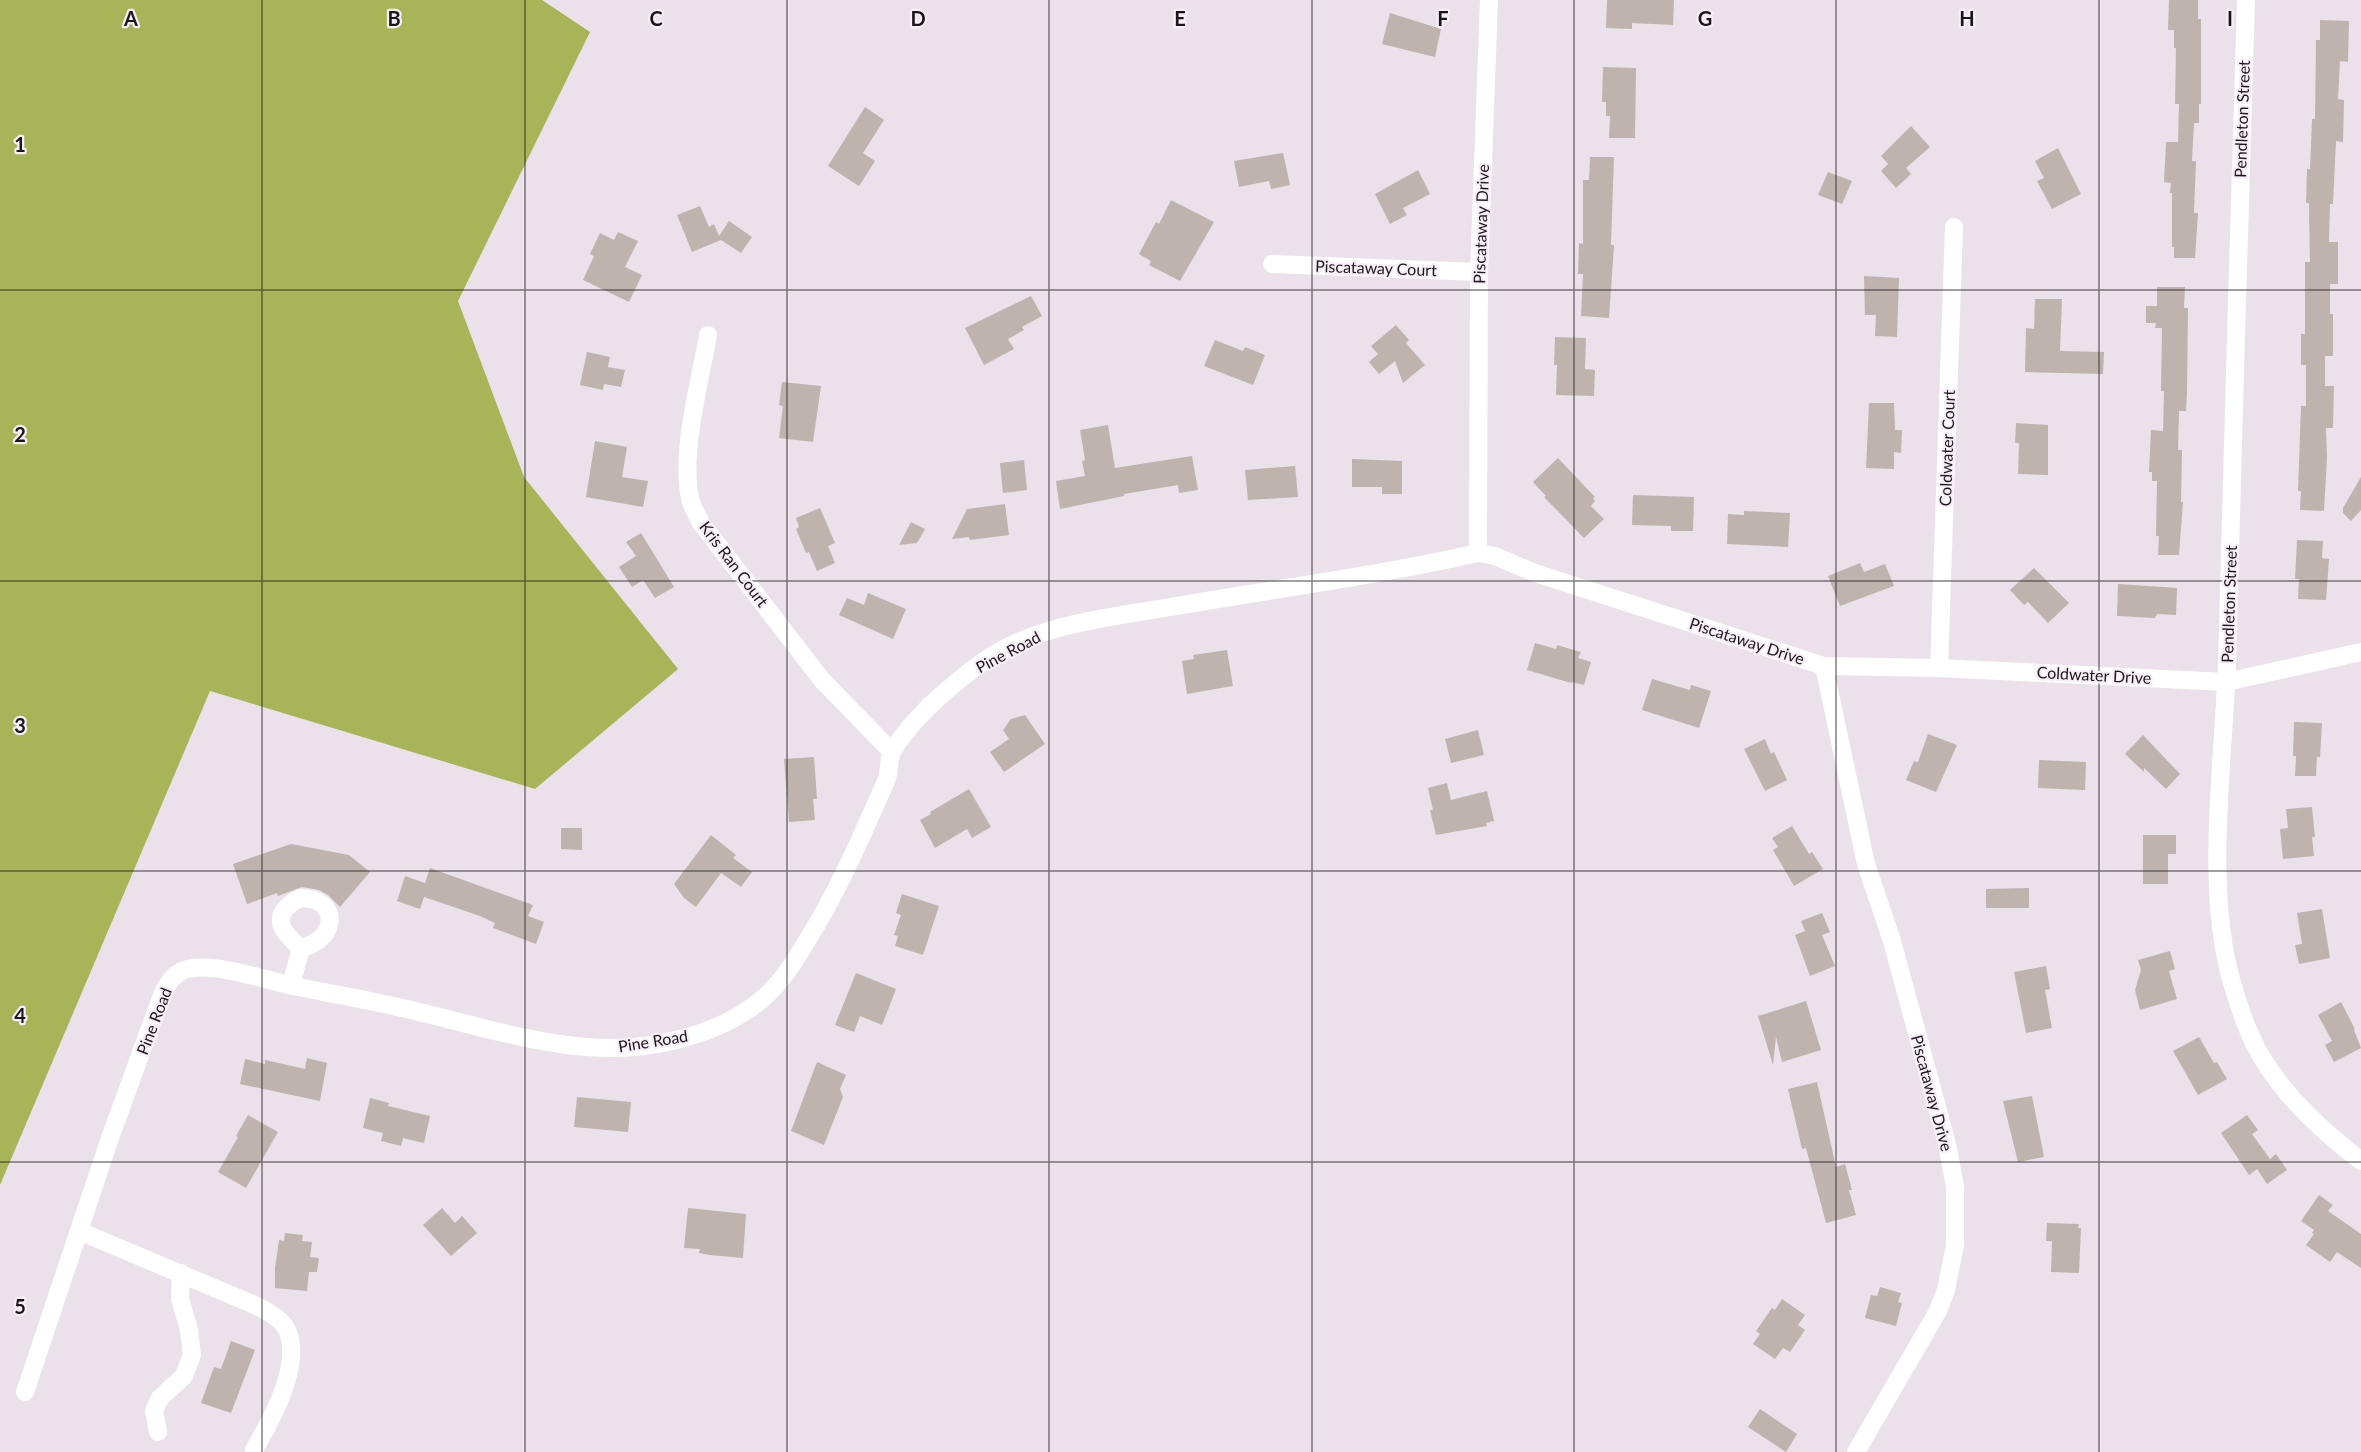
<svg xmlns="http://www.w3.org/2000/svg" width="2361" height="1452" font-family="Lato,sans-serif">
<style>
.forest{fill:#a7b457}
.building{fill:#bfb4ad}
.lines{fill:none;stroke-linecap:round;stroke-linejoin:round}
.street{stroke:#fff;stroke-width:18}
.grid{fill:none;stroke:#1a171a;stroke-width:1.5;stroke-opacity:0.55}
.labels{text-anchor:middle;stroke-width:4.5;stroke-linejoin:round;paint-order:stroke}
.street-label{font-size:16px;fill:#1a171a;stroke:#f7eef8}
.grid-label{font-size:20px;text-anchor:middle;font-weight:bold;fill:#1a171a;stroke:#f7eef8;stroke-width:4.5;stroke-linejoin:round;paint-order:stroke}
</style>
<rect width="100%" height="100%" fill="#eae1ea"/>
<!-- forest -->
<polygon class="forest" points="0,0 542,0 590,32 458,301 524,477 678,669 535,789 210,691 0,1185"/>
<!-- building -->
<g class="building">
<polygon points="1607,0 1674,0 1673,25 1632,23 1632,29 1606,28"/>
<polygon points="2169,0 2198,0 2198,19 2201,19 2201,104 2199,104 2199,123 2194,123 2192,161 2196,161 2194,213 2198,213 2195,258 2174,258 2174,247 2172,247 2172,193 2170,193 2171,183 2164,182 2166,142 2178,142 2179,104 2175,104 2176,48 2174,48 2174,30 2168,30"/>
<polygon points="1390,13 1441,29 1435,57 1382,44"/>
<polygon points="2320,20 2349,21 2348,62 2340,61 2338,99 2344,100 2343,142 2336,141 2333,204 2330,204 2329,242 2338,242 2338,284 2330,284 2330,314 2333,314 2333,356 2325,356 2325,386 2334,386 2333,428 2326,428 2327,457 2324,511 2300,510 2301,491 2298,491 2301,406 2306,406 2306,365 2301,365 2301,334 2305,334 2305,262 2310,262 2309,214 2309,203 2306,203 2307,169 2310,169 2312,119 2315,119 2316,40 2320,40"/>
<polygon points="1603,67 1636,68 1635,138 1609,138 1610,116 1606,116 1606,102 1602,102"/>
<polygon points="865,107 884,120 863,153 875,161 859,186 828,166"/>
<polygon points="1911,126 1930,147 1906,168 1911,174 1896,188 1881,171 1888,164 1881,156"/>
<polygon points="2058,148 2081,194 2052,209 2037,181 2044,178 2035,161"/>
<polygon points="1283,153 1290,185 1271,189 1269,181 1239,187 1234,161"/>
<polygon points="1590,157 1614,157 1611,245 1614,245 1609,318 1581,316 1583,274 1578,274 1579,243 1583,244 1583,180 1589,180"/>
<polygon points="1418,170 1430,194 1403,208 1407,215 1390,224 1375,194"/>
<polygon points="1828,172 1852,181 1842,204 1818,195"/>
<polygon points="1171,200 1214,222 1180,281 1149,265 1151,261 1139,254 1156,222 1159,224"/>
<polygon points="700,206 709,227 714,224 719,236 729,221 752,237 741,253 721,240 692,252 677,215"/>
<polygon points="618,232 638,241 625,267 642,275 629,302 583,280 594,256 590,254 600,233 614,240"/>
<polygon points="1864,276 1899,278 1897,337 1875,336 1876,315 1865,315"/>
<polygon points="2157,287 2185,287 2184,308 2188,308 2187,391 2186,411 2179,411 2178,450 2182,450 2181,502 2183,502 2179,555 2158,555 2159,536 2156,536 2157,481 2152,481 2152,472 2149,472 2151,430 2163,431 2164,391 2161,391 2162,328 2155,328 2156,323 2146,323 2146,306 2157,306"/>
<polygon points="1031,296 1042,316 1022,327 1024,330 1008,339 1014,349 984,365 965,328"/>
<polygon points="2035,299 2062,299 2060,351 2104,352 2103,374 2025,372 2026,328 2034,329"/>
<polygon points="1396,325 1409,340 1406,343 1425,365 1403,383 1395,361 1379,374 1369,362 1378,354 1371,346"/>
<polygon points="1555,337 1586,338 1585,369 1595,370 1594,396 1556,395 1557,365 1554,365"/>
<polygon points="1215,340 1243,351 1245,347 1265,355 1253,385 1204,366"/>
<polygon points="587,352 610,357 608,367 625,370 621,387 604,384 603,390 580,385"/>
<polygon points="782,382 821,386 813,442 779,438 783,406 779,405"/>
<polygon points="1869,403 1894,403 1895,430 1902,430 1901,453 1894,452 1894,469 1866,468"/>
<polygon points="2016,423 2048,425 2048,475 2018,474 2019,443 2015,443"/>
<polygon points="1108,425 1115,468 1192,456 1198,490 1179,493 1178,485 1124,494 1124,496 1060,509 1056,481 1085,476 1082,461 1085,460 1080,430"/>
<polygon points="595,441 627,447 622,477 648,481 643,507 586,497"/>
<polygon points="1558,458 1595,497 1593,498 1595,501 1591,506 1604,519 1584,538 1544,497 1546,496 1533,482"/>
<polygon points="1352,459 1402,461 1402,494 1382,494 1382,487 1352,487"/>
<polygon points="1024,460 1027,490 1003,493 1000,463"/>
<polygon points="1295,466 1298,497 1248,500 1245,470"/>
<polygon points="2361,477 2361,510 2351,521 2343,513 2343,508"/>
<polygon points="1633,495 1694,497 1693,531 1671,531 1671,526 1632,525"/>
<polygon points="1005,504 1009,535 970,540 969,537 952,539 967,509"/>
<polygon points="820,508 835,543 828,546 835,563 817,571 809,552 806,553 796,529 799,527 796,518"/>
<polygon points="1744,511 1790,513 1788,547 1727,544 1728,514 1744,515"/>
<polygon points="911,522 925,529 917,543 899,545"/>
<polygon points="641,533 674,587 655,598 643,580 632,587 619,567 636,556 626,542"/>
<polygon points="2297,540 2323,541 2322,558 2329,559 2326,600 2298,599 2299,579 2295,579"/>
<polygon points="1860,563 1864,572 1885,564 1894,586 1840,606 1828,576"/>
<polygon points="2034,568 2069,603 2048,623 2028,602 2024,605 2010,590"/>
<polygon points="2118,584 2177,588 2176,615 2157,614 2155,618 2117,616"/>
<polygon points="868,593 906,609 893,639 839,615 847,598 864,605"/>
<polygon points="1535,643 1556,649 1557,645 1581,652 1578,658 1591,662 1584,685 1572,682 1571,683 1527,670"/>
<polygon points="1227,650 1233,686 1187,694 1182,661 1194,659 1193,655"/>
<polygon points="1652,679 1690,690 1691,685 1711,691 1699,728 1642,710"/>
<polygon points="1025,715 1045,744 1004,772 990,752 1009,739 1003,730 1011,719"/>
<polygon points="2294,722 2322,723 2320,757 2317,757 2316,776 2295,776 2296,756 2293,756"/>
<polygon points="1478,730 1484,755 1451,763 1445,739"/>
<polygon points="1928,734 1957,745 1936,792 1906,780 1914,761 1918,762"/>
<polygon points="2143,735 2180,774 2166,789 2144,768 2144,772 2125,754"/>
<polygon points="1765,739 1771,754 1774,752 1787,780 1765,791 1744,749"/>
<polygon points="814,757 817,799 813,799 815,820 789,822 784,759"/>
<polygon points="2039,760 2086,762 2085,790 2038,788"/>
<polygon points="1447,783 1451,800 1487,791 1494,821 1486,823 1487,826 1436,835 1430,810 1433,810 1428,788"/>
<polygon points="969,789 991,827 972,838 967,829 935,848 920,820 931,814 930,812"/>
<polygon points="2312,807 2315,837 2312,837 2314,856 2283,859 2280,829 2288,828 2286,809"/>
<polygon points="1792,826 1809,854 1812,852 1823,869 1794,886 1773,850 1778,847 1772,838"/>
<polygon points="561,828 582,828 582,850 561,849"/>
<polygon points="711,835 736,855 733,858 752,872 741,887 721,873 696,907 684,898 674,884"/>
<polygon points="2143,835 2176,835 2176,854 2168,854 2168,884 2143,884"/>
<polygon points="291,844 349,855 370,872 340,907 328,895 319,890 302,887 278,896 277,893 247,904 233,864"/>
<polygon points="430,868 533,905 528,916 544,922 536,944 493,928 495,923 480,916 424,897 420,909 397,901 405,876 425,883"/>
<polygon points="2029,888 2029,908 1986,908 1986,889"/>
<polygon points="902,894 939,906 923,955 895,946 898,936 894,935 901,915 896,913"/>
<polygon points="2322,909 2330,958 2299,964 2295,945 2302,944 2297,913"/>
<polygon points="1822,913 1830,932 1822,935 1835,966 1810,976 1795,935 1805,931 1801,921"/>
<polygon points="2170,951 2175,969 2169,971 2177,999 2140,1010 2135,990 2141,970 2138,960"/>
<polygon points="2046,966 2050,989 2045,990 2052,1028 2026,1033 2014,972"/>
<polygon points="856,973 896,989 882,1025 860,1016 854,1032 835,1025"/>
<polygon points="1806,1001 1821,1050 1782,1062 1776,1037 1773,1065 1758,1016"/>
<polygon points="2341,1002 2355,1029 2354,1030 2361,1048 2334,1062 2325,1045 2332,1041 2318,1015"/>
<polygon points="2199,1037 2214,1063 2217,1062 2227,1079 2198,1095 2173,1051"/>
<polygon points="307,1058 327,1063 320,1101 240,1084 245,1059 265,1064 265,1060 305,1069"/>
<polygon points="817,1062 846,1075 840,1089 843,1097 824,1145 791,1131"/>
<polygon points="1817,1082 1836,1167 1845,1164 1852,1190 1849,1190 1856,1215 1826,1223 1806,1148 1802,1149 1788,1089"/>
<polygon points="2032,1096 2044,1157 2018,1162 2003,1101"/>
<polygon points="577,1097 631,1102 628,1132 574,1127"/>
<polygon points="370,1098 389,1103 388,1106 430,1116 424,1143 403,1138 401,1146 381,1141 383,1133 363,1128"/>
<polygon points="248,1115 278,1132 246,1188 218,1172 238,1137 236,1136"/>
<polygon points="2247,1115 2258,1130 2252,1134 2270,1159 2276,1154 2287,1170 2267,1184 2257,1169 2249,1175 2221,1133"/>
<polygon points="2319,1195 2333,1205 2328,1211 2361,1234 2361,1268 2337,1252 2330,1262 2306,1245 2314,1234 2312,1233 2314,1230 2301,1221"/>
<polygon points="442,1208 455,1223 462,1216 477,1233 451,1256 423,1225"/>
<polygon points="688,1208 746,1214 743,1258 710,1255 699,1253 700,1249 684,1248"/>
<polygon points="2047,1223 2079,1224 2078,1228 2081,1228 2079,1273 2051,1272 2052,1241 2046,1241"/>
<polygon points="285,1233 303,1235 302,1241 312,1242 310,1257 319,1258 317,1272 309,1272 307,1291 275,1288 275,1268 279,1240 284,1241"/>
<polygon points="1880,1287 1901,1293 1898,1302 1902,1303 1896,1326 1865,1318 1871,1295 1877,1296"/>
<polygon points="1782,1299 1805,1315 1798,1325 1805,1330 1790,1352 1783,1348 1775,1359 1753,1344 1760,1334 1756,1331 1772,1308 1775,1310"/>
<polygon points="231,1341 255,1350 231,1413 201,1403 214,1367 221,1369"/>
<polygon points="1760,1409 1797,1434 1786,1452 1748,1427"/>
</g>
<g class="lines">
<!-- street -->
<g class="street">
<polyline points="1489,0 1479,272 1478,553 1495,556 1535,573 1824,666 1939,668 2226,682 2361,652"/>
<path d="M2246 0C2239 221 2233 441 2227 662 2224 761 2204 887 2232 983 2240 1009 2249 1038 2264 1061 2289 1101 2325 1133 2361 1161"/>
<polyline points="1272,264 1479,272"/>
<path d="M708 335C700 382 679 457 691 502 693 509 698 516 701 523L822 680 891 751"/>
<polyline points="1824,666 1866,864 1892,941 1947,1144 1955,1187 1955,1245 1946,1290 1938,1311 1856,1452"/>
<polyline points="1939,668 1954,227"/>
<path d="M300 898C341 898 338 940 301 948 279 930 270 914 300 898Z"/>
<polyline points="291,985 301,948"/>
<path d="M79 1231 257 1306C268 1312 283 1319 288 1332 301 1368 271 1420 254 1450"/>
<path d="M25 1392 110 1138 161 998C167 983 175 970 193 968 223 965 262 979 293 986 333 994 375 1001 415 1011 500 1031 589 1063 676 1040 706 1033 737 1020 761 1000 781 984 795 961 808 939 836 894 857 847 878 799 881 792 885 785 887 778 890 768 888 756 894 748 916 715 952 684 984 661 1037 624 1107 618 1170 607 1273 589 1376 576 1478 553"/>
<polyline points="158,1432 154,1411 160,1398 184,1376 192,1355 189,1330 180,1299 181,1273"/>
</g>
</g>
<!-- grid -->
<path class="grid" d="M262 0V1452M525 0V1452M787 0V1452M1049 0V1452M1312 0V1452M1574 0V1452M1836 0V1452M2099 0V1452M0 290H2361M0 581H2361M0 871H2361M0 1162H2361"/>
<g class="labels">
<!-- street labels -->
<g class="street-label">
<text transform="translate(2242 119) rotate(-88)" y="6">Pendleton Street</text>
<text transform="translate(1481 224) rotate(-88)" y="6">Piscataway Drive</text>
<text transform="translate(1376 268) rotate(2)" y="6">Piscataway Court</text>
<text transform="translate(1947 448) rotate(-88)" y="6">Coldwater Court</text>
<text transform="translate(734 564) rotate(53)" y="6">Kris Ran Court</text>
<text transform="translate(2229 604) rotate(-88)" y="6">Pendleton Street</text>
<text transform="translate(1747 641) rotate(18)" y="6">Piscataway Drive</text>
<text transform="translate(1008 652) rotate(-28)" y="6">Pine Road</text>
<text transform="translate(2094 675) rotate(3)" y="6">Coldwater Drive</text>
<text transform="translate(154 1021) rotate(-69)" y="6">Pine Road</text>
<text transform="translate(653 1041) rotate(-9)" y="6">Pine Road</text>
<text transform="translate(1932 1093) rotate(75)" y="6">Piscataway Drive</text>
</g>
</g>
<g class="grid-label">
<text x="131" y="26">A</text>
<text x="394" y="26">B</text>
<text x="656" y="26">C</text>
<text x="918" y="26">D</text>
<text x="1180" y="26">E</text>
<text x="1443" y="26">F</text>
<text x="1705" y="26">G</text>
<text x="1967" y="26">H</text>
<text x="2230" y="26">I</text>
<text x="20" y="152">1</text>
<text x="20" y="442">2</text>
<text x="20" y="733">3</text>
<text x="20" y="1023">4</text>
<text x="20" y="1314">5</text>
</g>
</svg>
